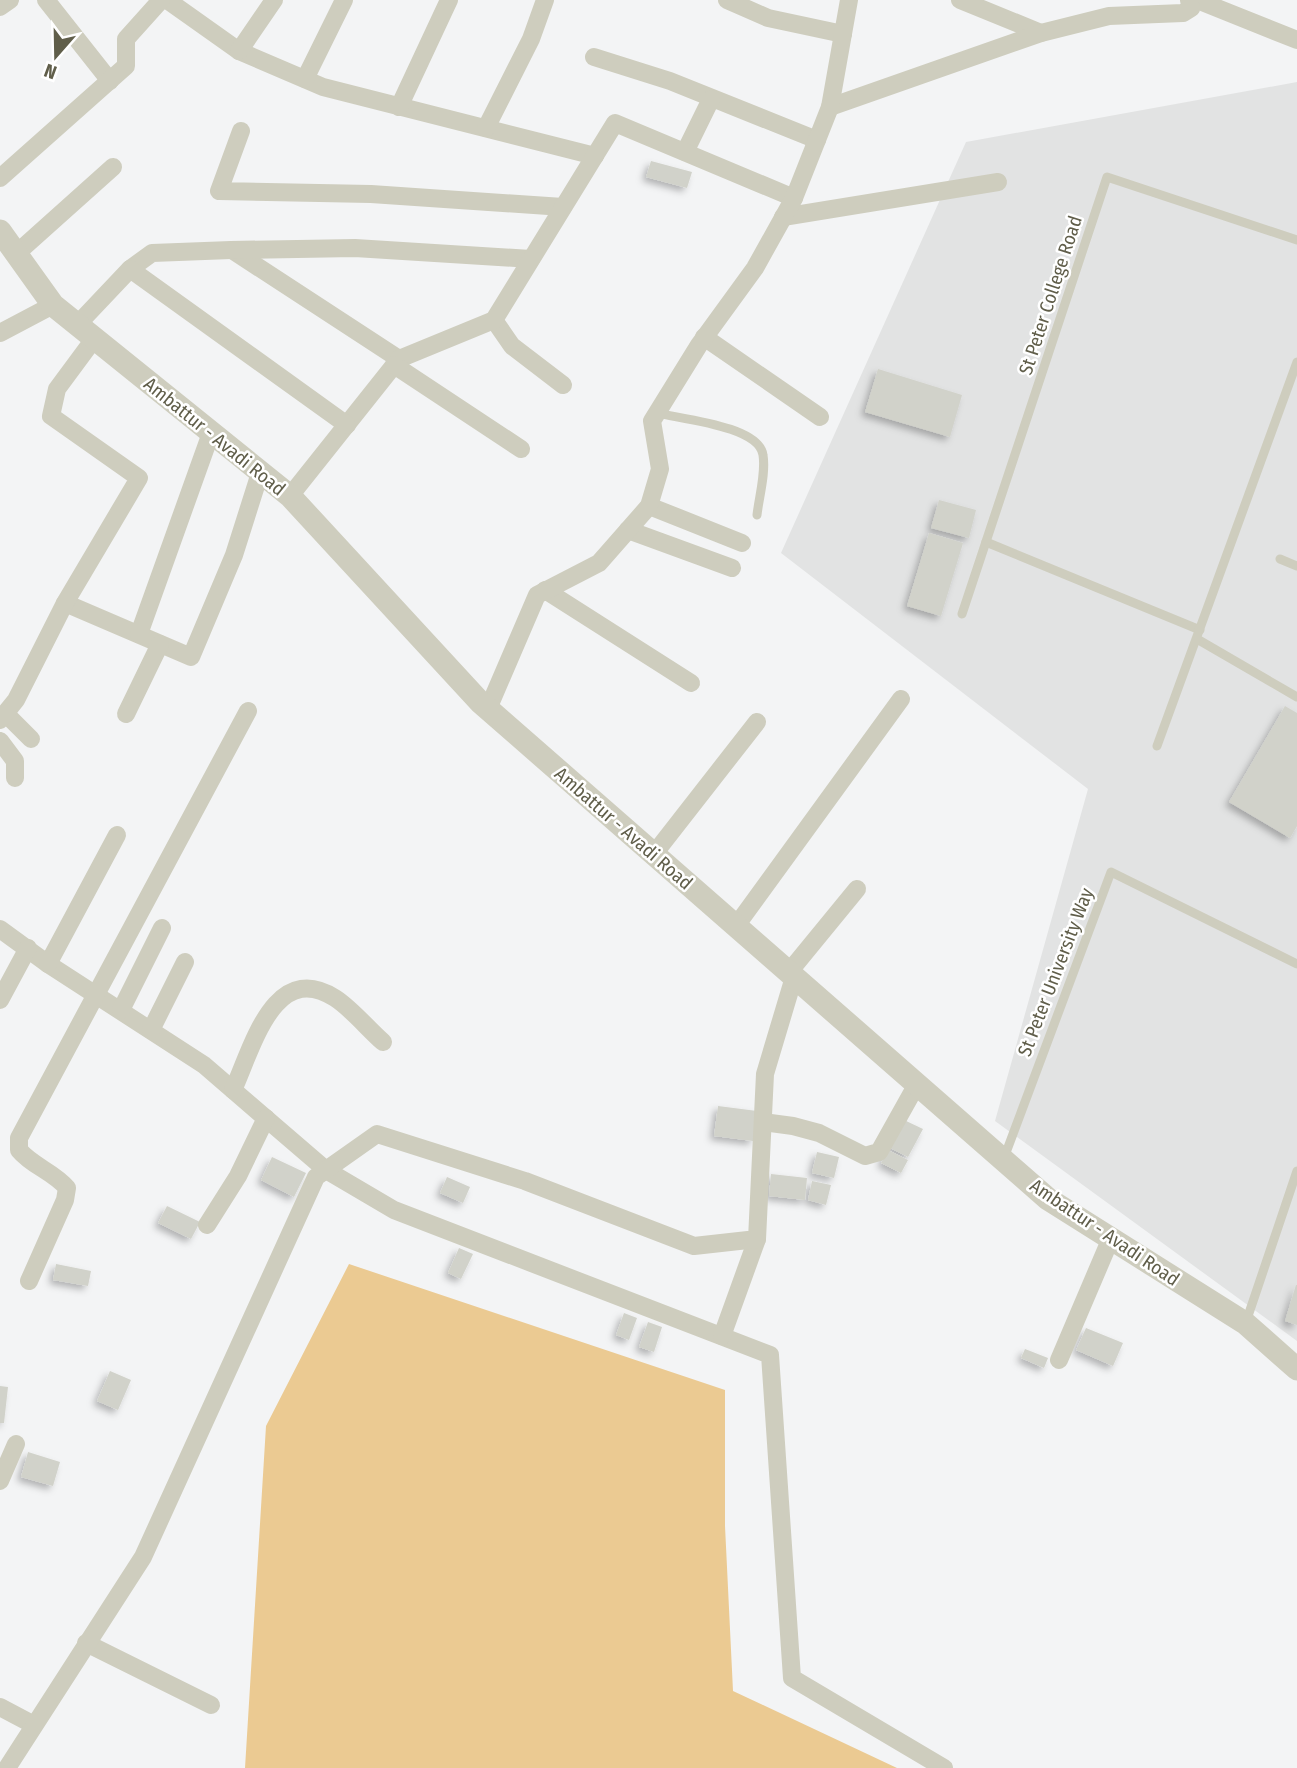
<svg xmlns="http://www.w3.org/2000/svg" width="1297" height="1768" font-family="'Fira Sans Condensed',sans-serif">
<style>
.education{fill:#e2e3e3}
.water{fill:#ebca92}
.building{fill:#d1d2ca;filter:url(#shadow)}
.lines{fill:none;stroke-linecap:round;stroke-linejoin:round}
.service{stroke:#cecdbe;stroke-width:9}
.minor{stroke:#cecdbe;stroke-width:18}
.tertiary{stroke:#cecdbe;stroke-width:23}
.labels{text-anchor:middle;stroke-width:5;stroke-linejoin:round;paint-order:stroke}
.street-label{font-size:19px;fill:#605e4a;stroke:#fff}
</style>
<defs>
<filter id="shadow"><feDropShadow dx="-4" dy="4" stdDeviation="3.5" flood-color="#0004"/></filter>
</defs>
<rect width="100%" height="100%" fill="#f3f4f5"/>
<!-- education -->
<polygon class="education" points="1297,82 1297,1341 995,1121 1088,789 781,553 966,142"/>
<!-- water -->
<polygon class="water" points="349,1264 725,1390 725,1526 733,1691 897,1768 245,1768 266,1426"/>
<!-- building -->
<g class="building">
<polygon points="651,161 692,172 687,188 646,177"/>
<polygon points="878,369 962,395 950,437 865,412"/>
<polygon points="939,500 976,510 969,538 931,528"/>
<polygon points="929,533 963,543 941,616 907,606"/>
<polygon points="1285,706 1297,713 1297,826 1290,838 1229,802"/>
<polygon points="718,1106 757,1111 753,1141 714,1136"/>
<polygon points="904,1120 923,1129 908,1157 890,1148"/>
<polygon points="888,1150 908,1160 901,1173 881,1163"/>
<polygon points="817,1152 839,1157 834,1178 812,1173"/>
<polygon points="272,1157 306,1173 294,1197 261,1180"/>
<polygon points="771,1174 807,1178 805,1200 769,1196"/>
<polygon points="447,1177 470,1187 463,1203 440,1193"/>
<polygon points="812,1181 831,1185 826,1205 808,1200"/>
<polygon points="167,1206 200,1222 191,1239 158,1223"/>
<polygon points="459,1248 473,1254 461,1279 448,1273"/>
<polygon points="56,1264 91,1271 88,1286 53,1280"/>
<polygon points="1296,1285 1297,1285 1297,1325 1285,1321"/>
<polygon points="624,1313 637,1318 629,1340 616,1335"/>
<polygon points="648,1322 662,1327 654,1352 639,1347"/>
<polygon points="1086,1328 1123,1343 1113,1366 1076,1350"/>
<polygon points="1025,1349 1048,1358 1044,1368 1021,1358"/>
<polygon points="110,1371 131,1380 118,1410 97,1401"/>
<polygon points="0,1386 8,1387 4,1423 0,1423"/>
<polygon points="28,1452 60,1462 53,1486 21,1477"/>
</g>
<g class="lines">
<!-- service -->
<g class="service">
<path d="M657 413C681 419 759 426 763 455 766 473 759 497 757 515"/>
<polyline points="986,542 1200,630"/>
<polyline points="1280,559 1297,566"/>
<polyline points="962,614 1107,177 1297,240"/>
<polyline points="1197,639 1297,697"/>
<polyline points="1157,746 1297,362"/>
<polyline points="1004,1158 1111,872 1297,964"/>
<polyline points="1246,1322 1297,1171"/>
</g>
<!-- minor -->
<g class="minor">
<polyline points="46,0 110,81"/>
<polyline points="167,0 239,51 323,87 595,156"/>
<polyline points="727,0 768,18 843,34"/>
<polyline points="960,0 1041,33"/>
<polyline points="1197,0 1297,40"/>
<polyline points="0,7 10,0"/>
<polyline points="239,51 274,0"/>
<polyline points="594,57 670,81 817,140"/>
<polyline points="305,79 344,0"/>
<polyline points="399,107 449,0"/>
<polyline points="830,107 1041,33 1109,16 1183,13 1191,8 1189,0"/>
<polyline points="486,128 531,39 545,0"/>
<polyline points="241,131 219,191 371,194 563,207"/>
<polyline points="685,152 711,99"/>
<polyline points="0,178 126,66 126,39 161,0"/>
<polyline points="783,217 998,182"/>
<polyline points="232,250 399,359 290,496"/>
<polyline points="17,253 113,167"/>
<polyline points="130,269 152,253 231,250 355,248 531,259"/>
<polyline points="494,320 512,346 563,385"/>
<polyline points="77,325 130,269 347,425"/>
<polyline points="0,333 53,305"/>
<polyline points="704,337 820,417"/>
<polyline points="399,359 494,320 615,123 794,198"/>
<polyline points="394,365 521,449"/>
<polyline points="649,506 742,543"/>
<polyline points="628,530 732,568"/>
<polyline points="545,590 691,683"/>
<polyline points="65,603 191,657 234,555 260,473"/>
<polyline points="139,634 211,433"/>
<polyline points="488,709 537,595 599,563 649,506 660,469 652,421 699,345 755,268 794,198 830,107 849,0"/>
<polyline points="6,714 31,739"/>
<polyline points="126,714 160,644"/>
<polyline points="0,720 16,700 65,603 139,478 51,416 57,389 94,339"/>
<polyline points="0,741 15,761 15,778"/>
<polyline points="654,854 757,722"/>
<polyline points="736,926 901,699"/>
<polyline points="0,929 48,964 204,1065 326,1170 394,1210 770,1355 792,1678 944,1768"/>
<polyline points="48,964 117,835"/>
<polyline points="789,972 857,889"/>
<polyline points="0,1000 28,948"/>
<polyline points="121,1010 162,928"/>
<polyline points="151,1030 185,962"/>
<path d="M233 1090C252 1049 274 959 335 998 352 1009 367 1028 383 1042"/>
<polyline points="763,1122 793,1126 819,1133 865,1156 879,1152 917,1084"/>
<polyline points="207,1225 238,1176 266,1118"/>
<path d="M29 1281 65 1200 67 1188C54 1172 32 1166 19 1150V1138L248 711"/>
<polyline points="722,1336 757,1239"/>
<polyline points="1059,1360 1111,1238"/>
<polyline points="0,1481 16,1444"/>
<polyline points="86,1643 211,1705"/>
<polyline points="0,1707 34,1725"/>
<polyline points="7,1768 143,1557 316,1177 377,1134 525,1181 694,1246 757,1239 765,1074 794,977"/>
</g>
<!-- tertiary -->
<polyline class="tertiary" points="0,231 53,305 290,496 480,702 1048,1199 1245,1323 1297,1369"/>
</g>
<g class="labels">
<!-- street labels -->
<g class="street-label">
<text transform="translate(1050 295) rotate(-72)" y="7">St Peter College Road</text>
<text transform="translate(215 436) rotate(39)" y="7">Ambattur - Avadi Road</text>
<text transform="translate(624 828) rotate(41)" y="7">Ambattur - Avadi Road</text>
<text transform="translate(1055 972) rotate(-69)" y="7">St Peter University Way</text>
<text transform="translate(1105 1232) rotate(34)" y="7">Ambattur - Avadi Road</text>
</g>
</g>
<!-- north arrow -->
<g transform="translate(56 56) rotate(200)" stroke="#ffffff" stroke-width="5" paint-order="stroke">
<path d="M0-5L12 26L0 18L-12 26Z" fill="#605e4a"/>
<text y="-10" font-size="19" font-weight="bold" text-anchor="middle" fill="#605e4a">N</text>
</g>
</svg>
